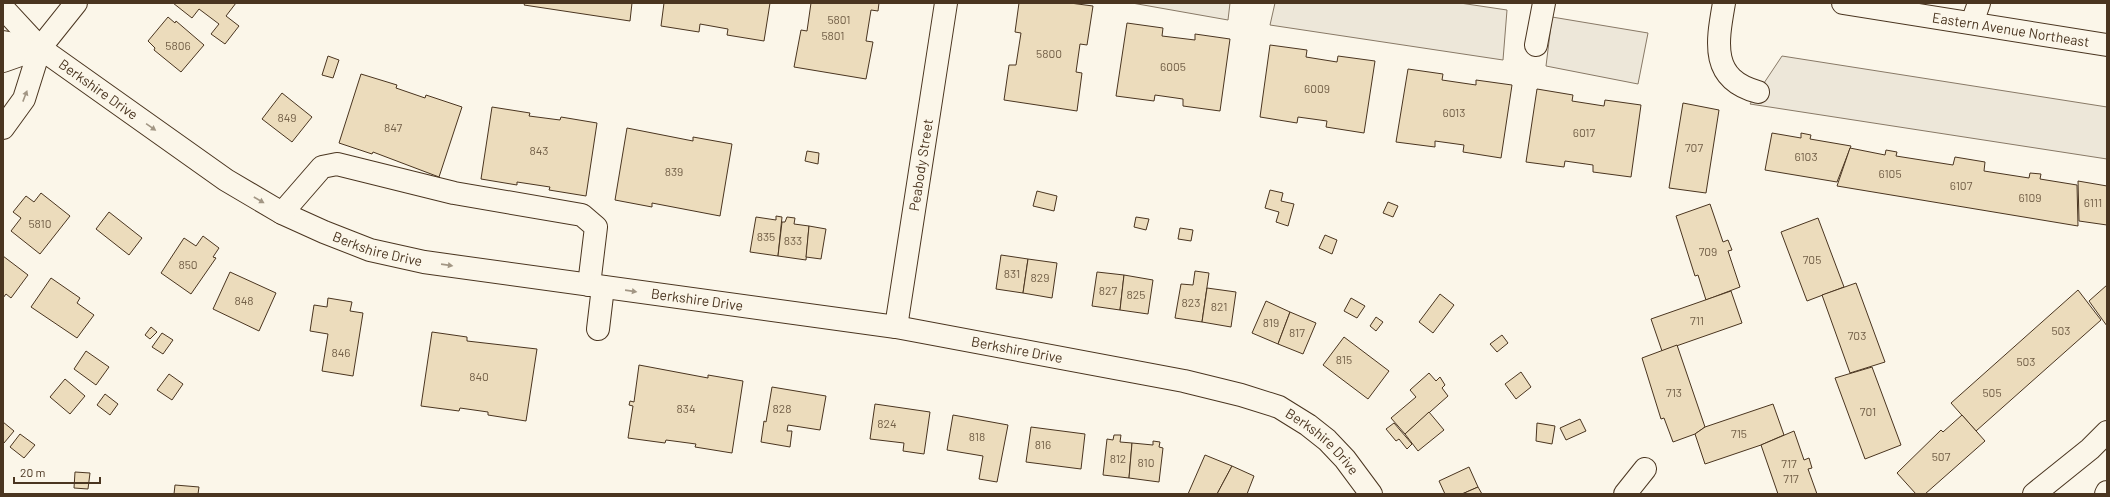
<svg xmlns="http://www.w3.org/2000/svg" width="2110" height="497" font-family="Barlow,sans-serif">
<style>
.parking{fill:#ede7d9;stroke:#887966}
.building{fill:#ecdcbc;stroke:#4a3520}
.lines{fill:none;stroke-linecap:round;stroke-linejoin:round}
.minor-casing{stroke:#4a3520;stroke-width:24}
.major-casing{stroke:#4a3520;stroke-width:24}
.minor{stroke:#fbf6e9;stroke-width:22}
.major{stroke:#fbf6e9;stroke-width:22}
.oneway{fill:#a29684}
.labels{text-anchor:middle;stroke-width:3;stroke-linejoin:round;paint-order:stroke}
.number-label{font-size:12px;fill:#725f47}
.street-label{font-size:14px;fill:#4a3520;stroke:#fbf6e9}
</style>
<rect width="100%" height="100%" fill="#fbf6e9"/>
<!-- parking -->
<g class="parking">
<polygon points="1132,3 1230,3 1228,20"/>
<polygon points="1275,3 1460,3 1507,10 1503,60 1270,25"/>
<polygon points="1552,17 1648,33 1638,84 1546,66"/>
<polygon points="1782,56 2107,107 2107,159 1750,104"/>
</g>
<!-- building -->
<g class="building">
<polygon points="173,3 236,3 226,16 239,26 225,44 211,34 219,24 199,9 192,18"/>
<polygon points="525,3 632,3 630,21 524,5"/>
<polygon points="664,3 770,3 764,41 727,35 728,29 700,24 699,32 661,26"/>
<polygon points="811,3 879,3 878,11 871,10 866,41 873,42 866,79 794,67 801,30 807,31"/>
<polygon points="1019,3 1070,3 1093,6 1087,45 1080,44 1076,72 1082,73 1077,111 1004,100 1009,65 1016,65 1021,33 1015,32"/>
<polygon points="168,17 175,23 176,21 204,45 181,72 154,50 155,48 148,41"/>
<polygon points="1127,23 1163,28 1162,36 1195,40 1195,34 1230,39 1220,111 1183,106 1183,99 1155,95 1154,101 1116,96"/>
<polygon points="1270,45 1307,50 1306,57 1337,62 1338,56 1375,61 1364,133 1326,127 1327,121 1298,117 1297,123 1260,117"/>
<polygon points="328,56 339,60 333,78 322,75"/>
<polygon points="1408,69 1443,74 1442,80 1476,85 1476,80 1512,85 1501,158 1463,152 1464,145 1435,141 1435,147 1396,142"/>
<polygon points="361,74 397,85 396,88 425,98 426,95 462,107 439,177 373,152 372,154 339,143"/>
<polygon points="1537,89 1573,95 1572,101 1604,106 1605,100 1641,105 1631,177 1593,172 1593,165 1565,161 1564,167 1526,162"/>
<polygon points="282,93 312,117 292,142 262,119"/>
<polygon points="1683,103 1719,110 1706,193 1669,188"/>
<polygon points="492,107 530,113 529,116 560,120 561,117 597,123 586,196 549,190 550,187 517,182 517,185 481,179"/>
<polygon points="627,128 693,141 693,137 732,144 720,216 652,203 652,207 615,200"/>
<polygon points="1772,133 1801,138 1801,133 1811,135 1810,139 1851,146 1837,182 1765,170"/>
<polygon points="1850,148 1885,155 1886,150 1897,152 1896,156 1953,165 1955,157 1985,162 1984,171 2029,178 2030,173 2041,174 2040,179 2077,185 2078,226 1837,186"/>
<polygon points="807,151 819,153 818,164 805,161"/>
<polygon points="2078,181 2107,186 2107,225 2079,221"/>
<polygon points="1270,190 1283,193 1281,201 1294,204 1288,226 1276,222 1279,212 1265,208"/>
<polygon points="1037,191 1057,196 1054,211 1033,206"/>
<polygon points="41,193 70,216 40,254 11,231 21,218 13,212 26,196 34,202"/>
<polygon points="1388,202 1398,206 1393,217 1383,213"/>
<polygon points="1710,204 1723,242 1728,240 1732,250 1728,251 1740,287 1706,300 1698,275 1695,276 1676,216"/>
<polygon points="109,212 142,238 129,255 96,229"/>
<polygon points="776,216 782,217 778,256 750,252 756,217 776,220"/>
<polygon points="787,217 795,218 794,224 809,226 806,260 778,256 782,222 785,222"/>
<polygon points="1136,217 1149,219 1146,230 1134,227"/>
<polygon points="1818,218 1844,287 1807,301 1781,232"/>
<polygon points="809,226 826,229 821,259 806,257"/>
<polygon points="1180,228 1193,230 1191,241 1178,239"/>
<polygon points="1325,235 1337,240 1332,254 1319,248"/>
<polygon points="203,236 219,248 213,257 216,258 191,294 161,273 184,238 196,246"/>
<polygon points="1001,255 1028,259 1023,293 996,289"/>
<polygon points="3,256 28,275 11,298 6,294 3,298"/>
<polygon points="1028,259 1057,263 1052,298 1023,293"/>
<polygon points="1195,271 1209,273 1202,322 1175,318 1181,284 1193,285"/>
<polygon points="230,272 276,293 259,331 213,309"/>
<polygon points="1097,272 1124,275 1120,310 1092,306"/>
<polygon points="1124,275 1153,280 1148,314 1120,310"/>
<polygon points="51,278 80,298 77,303 94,315 77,338 31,307"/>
<polygon points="1856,283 1885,362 1850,373 1822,295"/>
<polygon points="2107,285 2107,326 2089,301"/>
<polygon points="1207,288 1236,292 1231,327 1202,322"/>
<polygon points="2078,290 2101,320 1976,431 1951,403"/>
<polygon points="1731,291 1742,323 1662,351 1651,319"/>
<polygon points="1440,294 1454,305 1433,333 1419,322"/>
<polygon points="328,298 352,302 350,311 363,313 353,376 322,371 328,334 310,331 314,305 327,307"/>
<polygon points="1351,298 1365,306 1357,318 1344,311"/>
<polygon points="1266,301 1290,312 1278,344 1252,333"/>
<polygon points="1290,312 1316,323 1303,354 1278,344"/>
<polygon points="1376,317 1383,322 1376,331 1370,326"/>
<polygon points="151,327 157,332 150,339 145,335"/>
<polygon points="432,332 467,337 467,341 537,349 526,421 488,415 488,412 460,408 459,411 421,406"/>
<polygon points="162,333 173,340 163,354 152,347"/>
<polygon points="1502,335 1508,343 1497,352 1490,344"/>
<polygon points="1344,337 1389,371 1368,399 1323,365"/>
<polygon points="1677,345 1705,427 1695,434 1673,442 1664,418 1661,419 1642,358"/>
<polygon points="86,351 109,367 96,385 74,369"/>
<polygon points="639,365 708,378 708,375 743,381 732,453 695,447 696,444 666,440 665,443 628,438 633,406 629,405 630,401 634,402"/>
<polygon points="1872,367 1901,445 1865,459 1835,378"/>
<polygon points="1521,372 1531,387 1516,399 1505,384"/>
<polygon points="1429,373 1436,381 1440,377 1445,385 1442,388 1448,396 1405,434 1391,418 1416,397 1410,390"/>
<polygon points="169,374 183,384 172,400 157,390"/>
<polygon points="65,379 85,396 70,414 50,397"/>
<polygon points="772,387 826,396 820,430 788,425 787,431 792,431 790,447 761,442 764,421 766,422"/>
<polygon points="105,394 118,404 110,415 97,405"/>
<polygon points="875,404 930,412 924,454 903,451 904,443 870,439"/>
<polygon points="1773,404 1784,435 1761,445 1705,464 1695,434 1705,427"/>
<polygon points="1429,412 1444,430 1418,451 1405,434"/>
<polygon points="953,415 1008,425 997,482 979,479 983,456 947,450"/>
<polygon points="1962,415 1985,441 1925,494 1916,494 1897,473 1941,430 1943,432"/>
<polygon points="1580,419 1586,431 1566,440 1560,428"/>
<polygon points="3,422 14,431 4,443 3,443"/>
<polygon points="1394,423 1412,444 1407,449 1399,439 1396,441 1386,429"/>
<polygon points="1537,423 1555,426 1552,444 1536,441"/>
<polygon points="1031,427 1085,434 1081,469 1026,462"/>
<polygon points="1794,431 1804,460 1809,458 1812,468 1808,469 1817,494 1778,494 1761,445"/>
<polygon points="20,434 35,445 24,458 10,447"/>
<polygon points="1114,435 1121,435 1120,442 1132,443 1129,478 1103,475 1107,439 1113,440"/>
<polygon points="1153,441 1160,442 1159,447 1163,448 1159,482 1129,478 1132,443 1153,445"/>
<polygon points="1205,455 1232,466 1217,494 1188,494"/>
<polygon points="1232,466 1254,476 1247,494 1217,494"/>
<polygon points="1469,467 1478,487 1462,494 1445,494 1439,481"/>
<polygon points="75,472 90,473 88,489 74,488"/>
<polygon points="175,485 199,487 198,494 174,494"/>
<polygon points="1478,487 1482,494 1462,494"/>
</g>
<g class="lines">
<defs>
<g id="minor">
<path d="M1724 3C1717 43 1710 79 1758 92"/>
<path id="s1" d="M1843 3 2107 45"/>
<path id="s2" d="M3 8 40 48 226 180 282 213 324 232 370 250 424 262 896 327 1184 381 1241 395 1279 407 1308 425 1327 440 1345 459 1371 494"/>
<polyline points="1972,23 1979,3"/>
<polyline points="3,42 40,48"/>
<polyline points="1536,45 1544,3"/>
<polyline points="282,213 322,167 337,164 454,193 582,215 596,227 589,285"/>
<path id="s3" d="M896 327 946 3"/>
<polyline points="598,329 603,287"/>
<polyline points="1625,494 1645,469"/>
<polyline points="2034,494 2090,449 2107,432"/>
<polyline points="2106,494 2107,492"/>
</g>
<g id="major">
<polyline points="3,61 40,48"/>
<polyline points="3,128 24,99 40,48 76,3"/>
</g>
</defs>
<!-- minor casing -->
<use href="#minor" class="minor-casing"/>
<!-- major casing -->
<use href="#major" class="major-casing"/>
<!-- minor -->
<use href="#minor" class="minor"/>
<!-- major -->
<use href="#major" class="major"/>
</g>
<!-- one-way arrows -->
<defs><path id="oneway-solid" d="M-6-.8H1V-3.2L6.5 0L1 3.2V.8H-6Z"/></defs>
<g class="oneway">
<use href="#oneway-solid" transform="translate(25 96) rotate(-69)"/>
<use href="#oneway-solid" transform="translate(151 127) rotate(35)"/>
<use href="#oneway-solid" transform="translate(259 200) rotate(30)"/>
<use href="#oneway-solid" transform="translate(447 265) rotate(8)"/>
<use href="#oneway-solid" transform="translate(631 291) rotate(8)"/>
</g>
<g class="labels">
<!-- number labels -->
<g class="number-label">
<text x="839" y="24">5801</text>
<text x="833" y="40">5801</text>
<text x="178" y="50">5806</text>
<text x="1049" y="58">5800</text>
<text x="1173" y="71">6005</text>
<text x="1317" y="93">6009</text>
<text x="1454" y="117">6013</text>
<text x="287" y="122">849</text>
<text x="393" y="132">847</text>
<text x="1584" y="137">6017</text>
<text x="1694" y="152">707</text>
<text x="539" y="155">843</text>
<text x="1806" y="161">6103</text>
<text x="674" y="176">839</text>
<text x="1890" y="178">6105</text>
<text x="1961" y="190">6107</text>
<text x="2030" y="202">6109</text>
<text x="2093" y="207">6111</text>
<text x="40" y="228">5810</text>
<text x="766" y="241">835</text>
<text x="793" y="245">833</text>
<text x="1708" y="256">709</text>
<text x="1812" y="264">705</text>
<text x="188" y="269">850</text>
<text x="1012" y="278">831</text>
<text x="1040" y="282">829</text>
<text x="1108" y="295">827</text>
<text x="1136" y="299">825</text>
<text x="244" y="305">848</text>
<text x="1191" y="307">823</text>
<text x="1219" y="311">821</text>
<text x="1697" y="325">711</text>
<text x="1271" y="327">819</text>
<text x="2061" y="335">503</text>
<text x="1297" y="337">817</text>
<text x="1857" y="340">703</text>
<text x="341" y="357">846</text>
<text x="1344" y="364">815</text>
<text x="2026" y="366">503</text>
<text x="479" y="381">840</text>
<text x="1674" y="397">713</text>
<text x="1992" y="397">505</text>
<text x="686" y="413">834</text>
<text x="782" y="413">828</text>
<text x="1868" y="416">701</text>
<text x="887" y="428">824</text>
<text x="1739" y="438">715</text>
<text x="977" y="441">818</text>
<text x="1043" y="449">816</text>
<text x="1941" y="461">507</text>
<text x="1118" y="463">812</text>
<text x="1146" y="467">810</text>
<text x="1789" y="468">717</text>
<text x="1791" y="483">717</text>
</g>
<!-- street labels -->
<g class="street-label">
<text dy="5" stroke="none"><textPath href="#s1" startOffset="170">Eastern Avenue Northeast</textPath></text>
<text dy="5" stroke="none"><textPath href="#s2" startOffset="126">Berkshire Drive</textPath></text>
<text dy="5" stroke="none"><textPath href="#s3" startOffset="164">Peabody Street</textPath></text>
<text dy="5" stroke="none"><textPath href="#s2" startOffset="450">Berkshire Drive</textPath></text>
<text dy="5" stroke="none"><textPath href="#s2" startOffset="774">Berkshire Drive</textPath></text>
<text dy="5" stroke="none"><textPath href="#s2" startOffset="1098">Berkshire Drive</textPath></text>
<text dy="5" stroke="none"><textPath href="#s2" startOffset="1422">Berkshire Drive</textPath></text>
</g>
</g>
<!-- border -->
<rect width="2110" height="497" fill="none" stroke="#4a3520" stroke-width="8"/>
<!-- scale -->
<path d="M14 477v6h86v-6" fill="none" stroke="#4a3520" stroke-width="2"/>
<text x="20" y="477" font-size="12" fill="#4a3520" stroke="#fbf6e9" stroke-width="3" paint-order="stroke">20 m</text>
</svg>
